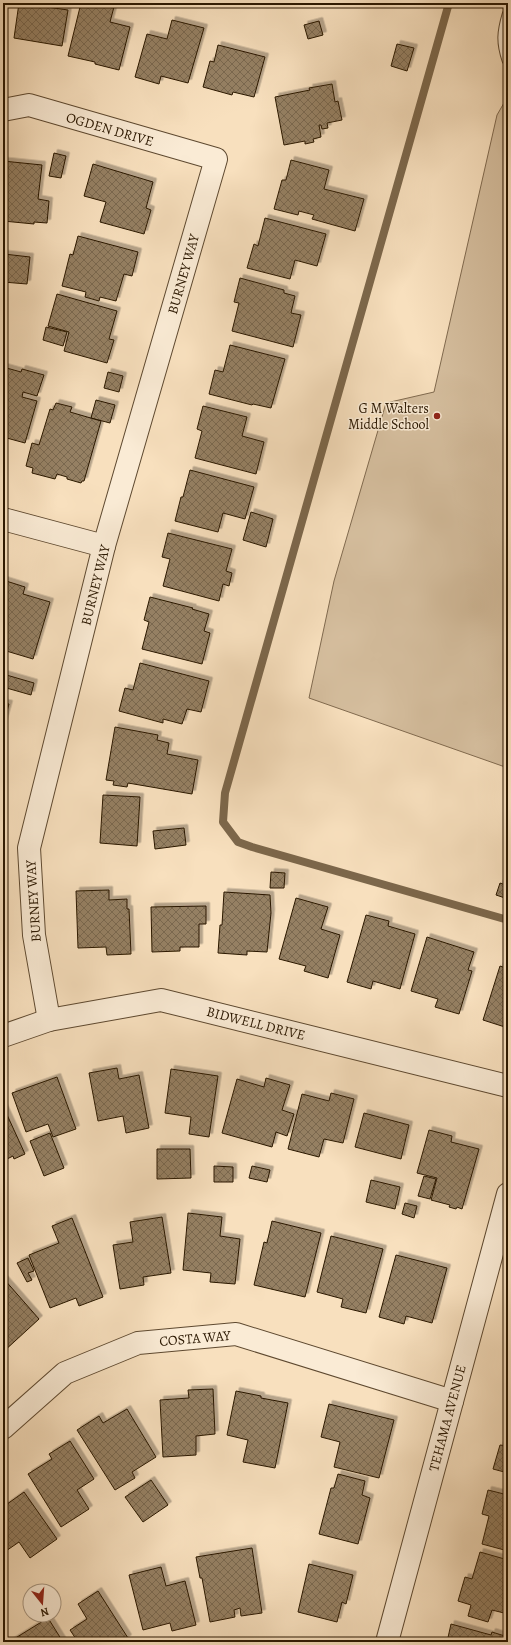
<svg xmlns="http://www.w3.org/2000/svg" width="511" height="1645" font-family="Alegreya,serif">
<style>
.grass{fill:#d5be9e;stroke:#806a4f}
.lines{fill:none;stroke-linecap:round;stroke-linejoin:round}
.stream{stroke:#7c674b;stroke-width:8}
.building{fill:url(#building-cross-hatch);stroke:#2a1700;filter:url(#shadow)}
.lane-casing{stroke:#5e4930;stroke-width:13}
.street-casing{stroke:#5e4930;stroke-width:24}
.lane{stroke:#faebd5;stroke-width:11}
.street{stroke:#faebd5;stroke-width:22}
.poi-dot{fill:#8f2418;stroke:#faebd5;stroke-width:1.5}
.labels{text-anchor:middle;stroke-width:3;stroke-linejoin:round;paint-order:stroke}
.street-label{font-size:14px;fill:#2a1700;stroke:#faebd5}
.poi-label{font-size:14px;fill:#2a1700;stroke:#faebd5;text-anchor:end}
</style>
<defs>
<pattern id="building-cross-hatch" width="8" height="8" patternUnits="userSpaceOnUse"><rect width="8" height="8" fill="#958063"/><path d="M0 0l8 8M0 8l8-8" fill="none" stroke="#7a684f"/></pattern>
<filter id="shadow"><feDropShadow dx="3.5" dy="-3.5" stdDeviation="0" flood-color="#0004"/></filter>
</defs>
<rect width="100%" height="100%" fill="#f8e0be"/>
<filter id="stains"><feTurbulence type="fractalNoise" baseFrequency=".005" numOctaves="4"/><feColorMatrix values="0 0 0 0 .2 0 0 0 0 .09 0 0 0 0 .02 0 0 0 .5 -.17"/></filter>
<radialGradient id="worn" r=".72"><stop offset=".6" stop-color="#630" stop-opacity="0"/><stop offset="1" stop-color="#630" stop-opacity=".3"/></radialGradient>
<!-- grass -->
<polygon class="grass" points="508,96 508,768 309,698 334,581 386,403 434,392 497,115"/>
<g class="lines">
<!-- stream -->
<polyline class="stream" points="449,3 225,793 223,822 238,842 252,847 508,920"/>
</g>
<!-- building -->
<g class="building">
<polygon points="19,3 68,10 62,46 14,38"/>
<polygon points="81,3 115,3 110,22 130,27 119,70 95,64 95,62 68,56"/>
<polygon points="172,20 204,28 188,83 161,76 159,84 135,77 147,34 167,39"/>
<polygon points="319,21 323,35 308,39 304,25"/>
<polygon points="397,44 414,48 407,71 391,66"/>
<polygon points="218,45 265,57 254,97 233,92 232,95 203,87 210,61 214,62"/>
<polygon points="332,84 335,102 338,101 342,120 327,123 328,128 322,129 321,125 319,125 321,137 313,139 314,142 305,144 305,141 284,145 275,97 310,90 309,88"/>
<polygon points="54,153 66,156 61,178 49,176"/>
<polygon points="291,160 329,170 324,189 364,199 355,231 312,219 314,215 299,211 298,215 274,209 282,180 286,180"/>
<polygon points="3,161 42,165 38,199 49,201 47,223 34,222 34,224 3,221"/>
<polygon points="93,164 153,182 146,208 151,210 144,234 100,222 106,202 84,196"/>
<polygon points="265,218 326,234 317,266 295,260 290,279 247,268 254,244 258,246"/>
<polygon points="78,236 138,252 132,276 124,274 116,301 100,297 99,301 85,297 86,292 62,286 70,254 73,255"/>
<polygon points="4,254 30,257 27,284 3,282"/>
<polygon points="240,278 284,290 284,293 295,296 291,313 301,315 293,347 232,331 239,303 234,302"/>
<polygon points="57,294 117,311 109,339 114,340 107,363 64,351 69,332 48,326"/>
<polygon points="46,327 67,332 63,346 43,340"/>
<polygon points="230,345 285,359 271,408 253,404 252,405 209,394 215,370 223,372"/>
<polygon points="3,367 21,372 22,369 44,375 37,396 23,392 22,397 37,401 25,443 3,437"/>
<polygon points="108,372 123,376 119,392 104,388"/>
<polygon points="96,400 115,405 110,423 91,418"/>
<polygon points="56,403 72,407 70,412 101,421 84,481 82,481 81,483 67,479 67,477 57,474 55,479 32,473 33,468 26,466 32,443 39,445 50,409 53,410"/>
<polygon points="203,406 247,417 242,436 264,442 256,474 195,458 202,431 197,429"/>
<polygon points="190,470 254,487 245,519 223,513 218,532 175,521 181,497 183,497"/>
<polygon points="251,512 273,519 266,547 243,540"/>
<polygon points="168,533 232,549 226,571 232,573 229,586 223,584 219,601 163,586 170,559 162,557"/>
<polygon points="3,580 25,587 23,594 50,602 33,659 3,650"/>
<polygon points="150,597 193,608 192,609 209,614 204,631 210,633 202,664 142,649 149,622 144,620"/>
<polygon points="140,663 209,681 201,712 187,709 182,724 163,719 163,723 119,711 125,688 133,690"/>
<polygon points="3,674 34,683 31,695 3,687"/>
<polygon points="3,703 9,704 3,725"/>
<polygon points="115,727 158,735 157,740 169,743 167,754 198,760 192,794 128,783 127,787 113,785 114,781 106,780"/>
<polygon points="103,795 140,797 137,846 100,843"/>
<polygon points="184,828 186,845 155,849 153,831"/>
<polygon points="271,872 285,873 284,888 270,888"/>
<polygon points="500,883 508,886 508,899 496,895"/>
<polygon points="109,890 109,900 127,899 127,909 129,909 131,954 107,955 106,947 78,948 76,891"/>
<polygon points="224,892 270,895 271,913 267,952 247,951 247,955 218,953 220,925 222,925"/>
<polygon points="296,898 328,907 321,929 340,935 328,978 304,971 306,966 279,959"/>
<polygon points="206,906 206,924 199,924 199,947 180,947 180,951 152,952 151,907"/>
<polygon points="366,915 389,921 388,926 415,934 400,989 373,981 371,989 347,982"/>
<polygon points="427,937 474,952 468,970 472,971 459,1014 435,1007 438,999 411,991"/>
<polygon points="500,966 508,969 508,1028 483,1020"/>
<polygon points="117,1068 119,1079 139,1075 149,1128 126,1133 123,1116 98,1121 89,1073"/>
<polygon points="171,1069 218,1076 209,1137 189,1134 191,1117 165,1113"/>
<polygon points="57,1077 76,1129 53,1137 48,1124 26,1132 12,1093"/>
<polygon points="266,1078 290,1085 282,1110 294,1114 287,1136 276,1132 272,1147 222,1133 237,1079 264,1087"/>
<polygon points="331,1093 354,1099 343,1143 324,1139 319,1157 288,1149 302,1094 329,1101"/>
<polygon points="3,1106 25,1154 14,1159 13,1156 3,1161"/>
<polygon points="364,1113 409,1125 401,1159 355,1147"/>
<polygon points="429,1130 452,1136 451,1142 479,1149 462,1209 457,1207 456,1209 449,1207 450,1205 431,1200 437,1178 417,1173"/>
<polygon points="50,1133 64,1168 44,1176 30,1141"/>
<polygon points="157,1149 190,1149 191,1178 157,1179"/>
<polygon points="214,1166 233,1167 233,1182 214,1182"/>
<polygon points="252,1166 270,1170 267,1182 249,1178"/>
<polygon points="424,1176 436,1179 430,1199 418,1196"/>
<polygon points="371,1180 400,1187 395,1209 366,1202"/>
<polygon points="405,1203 417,1206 414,1218 402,1214"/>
<polygon points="188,1213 222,1217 220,1236 240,1239 235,1284 210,1282 211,1273 183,1270"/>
<polygon points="162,1217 171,1273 143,1277 144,1285 120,1289 113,1245 133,1242 130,1222"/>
<polygon points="72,1218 103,1297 79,1306 76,1298 50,1308 29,1255 59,1243 52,1226"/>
<polygon points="272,1221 321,1233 305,1297 254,1285 264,1242 267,1243"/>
<polygon points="331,1236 383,1249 366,1313 341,1307 343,1299 317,1292"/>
<polygon points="396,1255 447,1268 432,1323 406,1316 404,1324 379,1317"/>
<polygon points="28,1258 34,1271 28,1273 32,1280 27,1282 17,1263"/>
<polygon points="3,1278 39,1319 3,1352"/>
<polygon points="213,1389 215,1434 196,1436 196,1455 163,1457 160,1400 189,1398 188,1390"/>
<polygon points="236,1391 261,1396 261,1398 288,1403 275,1468 243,1462 248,1440 227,1435"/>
<polygon points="329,1404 394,1420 379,1478 334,1467 340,1442 321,1437"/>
<polygon points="127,1409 156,1457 132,1472 135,1478 115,1490 77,1430 99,1416 103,1423"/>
<polygon points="70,1441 94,1479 77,1490 89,1509 61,1527 28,1474 52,1459 49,1454"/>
<polygon points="500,1445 508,1446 508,1473 493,1469"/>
<polygon points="338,1474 365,1481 362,1495 370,1498 358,1544 319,1534 331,1488 334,1488"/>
<polygon points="151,1480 168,1505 143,1522 125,1497"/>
<polygon points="488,1490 508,1495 508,1551 482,1544 489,1516 482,1514"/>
<polygon points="24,1492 57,1539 30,1558 19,1542 3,1553 3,1507"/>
<polygon points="252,1548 262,1613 241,1616 240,1608 234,1610 235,1617 210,1622 202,1578 200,1578 196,1557"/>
<polygon points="480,1552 508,1560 508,1614 492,1610 488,1622 468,1616 471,1605 458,1601 465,1577 472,1579"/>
<polygon points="309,1564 353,1575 346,1604 342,1602 337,1622 298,1612"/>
<polygon points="161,1567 166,1586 185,1581 196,1625 172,1631 170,1623 143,1630 129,1575"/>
<polygon points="98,1591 128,1638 122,1642 78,1642 70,1630 87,1619 78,1604"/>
<polygon points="48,1618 63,1642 9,1642"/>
<polygon points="451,1624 491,1635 492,1632 508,1637 508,1642 447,1642"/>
</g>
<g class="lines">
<defs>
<path id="lane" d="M508 15C503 32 502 42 508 60"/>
<g id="street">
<polyline points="3,110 29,105 216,159 104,546 29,848 34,935 49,1020"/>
<polyline points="3,519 104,546"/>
<polyline points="3,1036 49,1020 161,1000 508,1086"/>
<polyline points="3,1428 65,1373 138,1343 236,1334 452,1401"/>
<polyline points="387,1642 508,1194"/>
</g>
</defs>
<!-- lane casing -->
<use href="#lane" class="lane-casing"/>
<!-- street casing -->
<use href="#street" class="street-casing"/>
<!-- lane -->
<use href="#lane" class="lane"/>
<!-- street -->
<use href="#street" class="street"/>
</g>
<!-- markers -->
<circle class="poi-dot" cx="437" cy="416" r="4"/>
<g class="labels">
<!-- street labels -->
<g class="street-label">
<text transform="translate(110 129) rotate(16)" y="5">OGDEN DRIVE</text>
<text transform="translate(183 274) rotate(-74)" y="5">BURNEY WAY</text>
<text transform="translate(95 585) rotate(-76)" y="5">BURNEY WAY</text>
<text transform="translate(33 901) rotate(-94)" y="5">BURNEY WAY</text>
<text transform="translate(256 1023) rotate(14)" y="5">BIDWELL DRIVE</text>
<text transform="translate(195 1338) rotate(-5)" y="5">COSTA WAY</text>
<text transform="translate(447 1418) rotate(-75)" y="5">TEHAMA AVENUE</text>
</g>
<!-- poi labels -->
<g class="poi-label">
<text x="429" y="413">G M Walters<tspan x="429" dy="16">Middle School</tspan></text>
</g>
</g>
<!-- margin -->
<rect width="511" height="1645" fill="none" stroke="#f8e0be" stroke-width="16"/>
<rect x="4" y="4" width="503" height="1637" fill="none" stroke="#2a1700" stroke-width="2"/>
<rect x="8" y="8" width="495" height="1629" fill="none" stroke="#2a1700"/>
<!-- north arrow -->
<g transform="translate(42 1603) rotate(163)"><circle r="19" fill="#faebd5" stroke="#a79680"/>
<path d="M0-3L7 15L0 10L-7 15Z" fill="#8f2418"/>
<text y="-6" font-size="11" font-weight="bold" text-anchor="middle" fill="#2a1700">N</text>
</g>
<rect width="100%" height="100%" filter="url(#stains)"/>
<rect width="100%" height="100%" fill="url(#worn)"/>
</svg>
